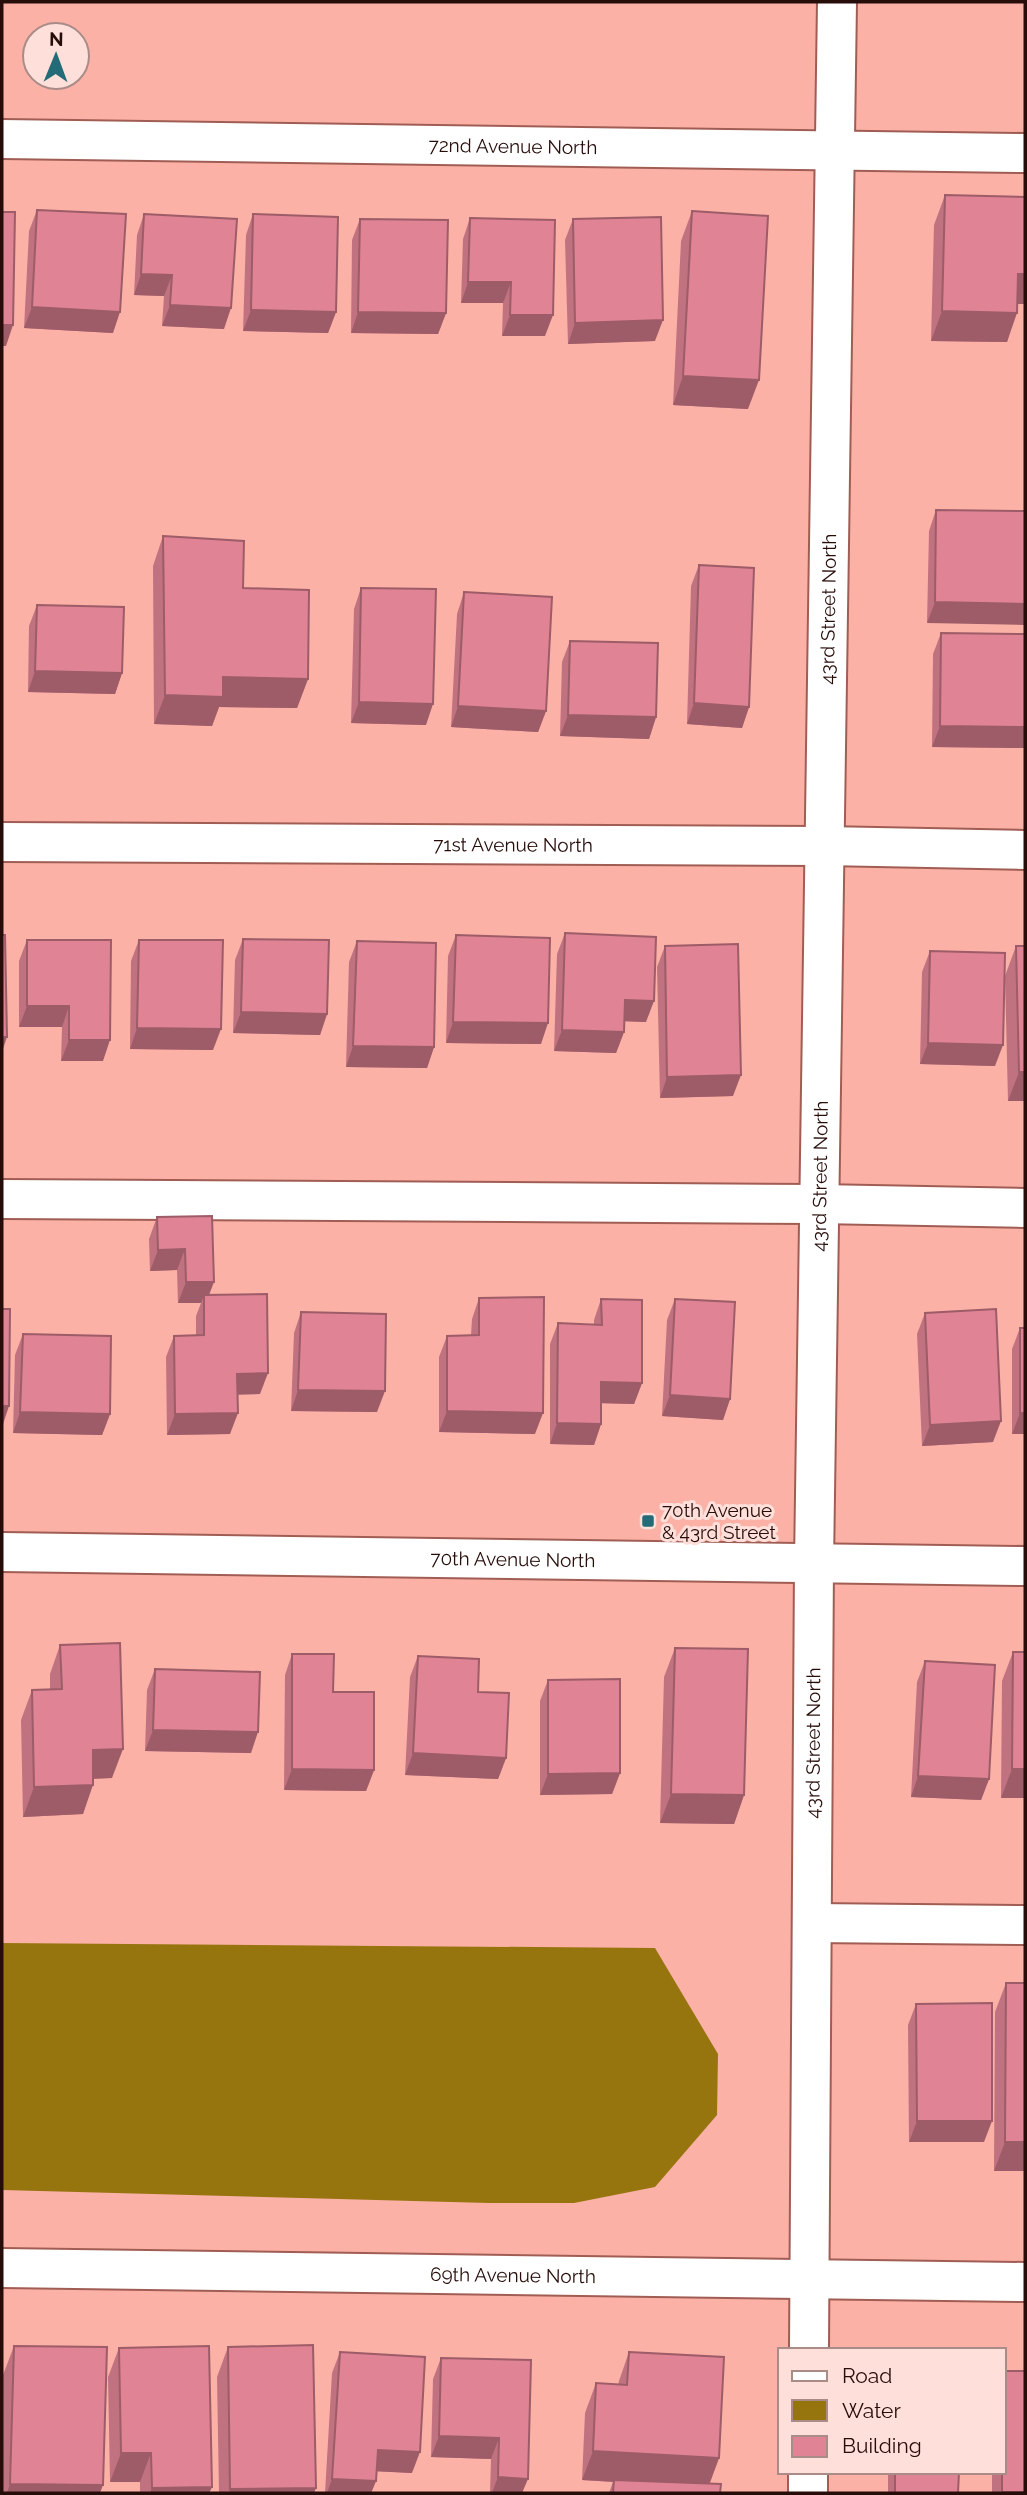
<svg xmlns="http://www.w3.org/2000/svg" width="1027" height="2495" font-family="Raleway,sans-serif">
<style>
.water{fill:#96750f}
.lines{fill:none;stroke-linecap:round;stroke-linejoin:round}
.minor-casing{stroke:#a05d54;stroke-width:42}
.minor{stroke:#fff;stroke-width:38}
.wall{fill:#c17280}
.shaded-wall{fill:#9d5c68}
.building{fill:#e08495;stroke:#9d5c68;stroke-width:2}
.poi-dot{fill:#236c77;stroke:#ffdfda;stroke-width:2.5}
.labels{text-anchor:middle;stroke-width:6;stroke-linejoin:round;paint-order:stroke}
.street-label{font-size:19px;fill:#270d0a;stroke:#ffdfda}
.poi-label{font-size:19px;fill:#270d0a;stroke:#ffdfda;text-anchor:start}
</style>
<rect width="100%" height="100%" fill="#fcb1a6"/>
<!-- water -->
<polygon class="water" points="2,1943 655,1948 718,2054 717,2115 655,2187 574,2203 489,2203 2,2190"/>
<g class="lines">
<defs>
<g id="minor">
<path id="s1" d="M2 139 1025 153"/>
<path id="s2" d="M2 842 825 846 1025 850"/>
<polyline points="2,1199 819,1204 1025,1208"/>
<path id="s3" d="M2 1552 1025 1566"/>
<polyline points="812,1923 1025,1925"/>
<path id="s4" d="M2 2268 1025 2282"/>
<path id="s5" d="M809 2350 814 1563 837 2"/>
<polyline points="808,2493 808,2472"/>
</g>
</defs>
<!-- minor casing -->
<use href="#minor" class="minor-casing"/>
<!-- minor -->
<use href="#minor" class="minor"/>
</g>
<!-- wall -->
<g class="wall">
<polygon points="945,195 1025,197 1025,304 1017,304 1007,342 931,341 934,225"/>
<polygon points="37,210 113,333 24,328 29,231"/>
<polygon points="692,211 748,409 673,405 681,241"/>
<polygon points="144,214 224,329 162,326 164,296 134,295 137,235"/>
<polygon points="253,214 336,312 328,333 243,331 246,235"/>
<polygon points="470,218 545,336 502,336 503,303 461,303 463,239"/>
<polygon points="360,219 446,313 438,334 351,333 352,240"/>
<polygon points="573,219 655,341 568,344 565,240"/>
<polygon points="936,510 1025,511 927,623 929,531"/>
<polygon points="163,536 243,588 308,679 297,708 219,707 212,726 154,724 153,566"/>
<polygon points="699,565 749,707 742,728 687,724 691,586"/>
<polygon points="361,588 426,725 351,723 354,609"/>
<polygon points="464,592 546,711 538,732 451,727 457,614"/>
<polygon points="37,605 122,673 115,694 28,692 29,626"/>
<polygon points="941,633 1025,634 1025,748 932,747 933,654"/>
<polygon points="570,641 656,717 649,739 560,736 562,662"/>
<polygon points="565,933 646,1022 624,1021 624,1032 616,1053 554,1051 557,954"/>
<polygon points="456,935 541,1044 446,1043 448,956"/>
<polygon points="243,939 327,1014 320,1035 233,1033 235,960"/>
<polygon points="27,940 103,1061 61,1061 62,1027 19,1027 19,961"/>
<polygon points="139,940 213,1050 130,1049 131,961"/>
<polygon points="357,941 434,1047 427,1068 346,1067 349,962"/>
<polygon points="665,946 733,1096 660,1098 657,967"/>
<polygon points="1016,946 1025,946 1025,1101 1008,1101 1005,976"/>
<polygon points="930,951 995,1066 920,1064 922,972"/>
<polygon points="212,1216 209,1295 260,1394 237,1394 230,1434 167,1435 166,1357 174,1336 196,1335 196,1316 201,1303 178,1303 177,1270 150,1271 149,1239 157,1217"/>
<polygon points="479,1298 535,1434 439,1432 439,1357 447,1336 471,1335 472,1319"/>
<polygon points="601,1299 642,1383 634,1404 601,1403 601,1424 594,1445 550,1444 550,1344 558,1323 594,1325 594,1320"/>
<polygon points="675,1299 730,1399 723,1420 662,1416 667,1320"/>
<polygon points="301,1312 377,1412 291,1411 294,1333"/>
<polygon points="925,1313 993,1442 922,1446 917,1334"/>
<polygon points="1020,1328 1025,1434 1012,1434 1012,1349"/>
<polygon points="23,1334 110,1414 102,1435 13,1433 15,1355"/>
<polygon points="60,1645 112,1778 93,1779 83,1814 23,1817 21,1720 32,1690 50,1690 50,1674"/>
<polygon points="675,1648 744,1795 734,1824 660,1823 664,1677"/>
<polygon points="1013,1652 1025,1798 1001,1798 1002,1681"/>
<polygon points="292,1654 333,1692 374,1770 366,1791 284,1790 285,1675"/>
<polygon points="418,1656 478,1692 506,1758 498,1779 405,1775 410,1677"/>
<polygon points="925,1661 989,1779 981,1800 911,1797 917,1682"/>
<polygon points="155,1669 251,1753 145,1751 147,1690"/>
<polygon points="548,1680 620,1773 612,1794 540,1795 540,1701"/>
<polygon points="1006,1983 1025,2171 994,2171 995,2012"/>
<polygon points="916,2004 984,2142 909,2142 908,2025"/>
<polygon points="14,2346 100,2493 2,2493 3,2375"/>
<polygon points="228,2347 314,2493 219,2493 217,2377"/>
<polygon points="119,2348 212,2487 209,2493 140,2493 140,2482 110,2482 108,2377"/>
<polygon points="340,2352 412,2473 376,2471 376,2481 371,2493 325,2493 332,2373"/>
<polygon points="629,2352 719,2458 710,2483 720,2493 609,2493 613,2482 582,2480 585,2413 596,2383 618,2385 619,2381"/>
<polygon points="441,2358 531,2360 522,2493 490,2493 491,2459 431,2457 433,2379"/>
<polygon points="1005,2371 1025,2493 992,2493 992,2472 1004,2472"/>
<polygon points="888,2472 959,2472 958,2493 888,2493"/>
</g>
<!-- shaded-wall -->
<g class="shaded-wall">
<polygon points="141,274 172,275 164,296 134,295"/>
<polygon points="1018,274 1025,274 1025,304 1007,304"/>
<polygon points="468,282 511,282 503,303 461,303"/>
<polygon points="170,305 231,308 224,329 162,326"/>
<polygon points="32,307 120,312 113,333 24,328"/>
<polygon points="251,310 336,312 328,333 243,331"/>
<polygon points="942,311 1017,313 1007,342 931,341"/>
<polygon points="358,312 446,313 438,334 351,333"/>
<polygon points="510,315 553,315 545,336 502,336"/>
<polygon points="663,320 655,341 568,344 575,323"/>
<polygon points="2,325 13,325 6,346 2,346"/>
<polygon points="683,376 759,380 748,409 673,405"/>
<polygon points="935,602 1025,604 1025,625 927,623"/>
<polygon points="35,671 122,673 115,694 28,692"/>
<polygon points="223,677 308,679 297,708 219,707 212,726 154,724 165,695"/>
<polygon points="359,702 433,704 426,725 351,723"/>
<polygon points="694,703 749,707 742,728 687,724"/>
<polygon points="458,706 546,711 538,732 451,727"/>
<polygon points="568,715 656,717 649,739 560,736"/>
<polygon points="940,726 1025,727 1025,748 932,747"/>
<polygon points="625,1000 654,1001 646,1022 617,1021"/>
<polygon points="27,1006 69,1006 62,1027 19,1027"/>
<polygon points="241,1012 327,1014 320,1035 233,1033"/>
<polygon points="453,1022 548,1023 541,1044 446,1043"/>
<polygon points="137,1028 221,1029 213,1050 130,1049"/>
<polygon points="562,1030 624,1032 616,1053 554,1051"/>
<polygon points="2,1037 7,1037 2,1052"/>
<polygon points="69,1040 110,1040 103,1061 61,1061"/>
<polygon points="928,1043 1003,1045 995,1066 920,1064"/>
<polygon points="353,1046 434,1047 427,1068 346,1067"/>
<polygon points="1019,1072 1025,1072 1025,1101 1008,1101"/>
<polygon points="741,1075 733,1096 660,1098 667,1077"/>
<polygon points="185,1249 177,1270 150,1271 158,1250"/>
<polygon points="186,1282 214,1282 206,1303 204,1295 201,1303 178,1303"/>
<polygon points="268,1373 260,1394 229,1395 237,1374"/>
<polygon points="601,1382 642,1383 634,1404 594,1403"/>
<polygon points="298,1390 385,1391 377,1412 291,1411"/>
<polygon points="670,1395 730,1399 723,1420 662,1416"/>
<polygon points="2,1406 9,1406 2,1427"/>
<polygon points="447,1411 543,1413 535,1434 439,1432"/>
<polygon points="20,1412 110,1414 102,1435 13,1433"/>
<polygon points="238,1413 230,1434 167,1435 175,1414"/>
<polygon points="1020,1413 1025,1413 1025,1434 1012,1434"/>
<polygon points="1001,1421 993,1442 922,1446 930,1425"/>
<polygon points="557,1423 601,1424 594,1445 550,1444"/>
<polygon points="153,1730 258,1732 251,1753 145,1751"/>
<polygon points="123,1749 112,1778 82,1779 93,1750"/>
<polygon points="413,1753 506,1758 498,1779 405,1775"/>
<polygon points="292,1769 374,1770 366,1791 284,1790"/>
<polygon points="1012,1769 1025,1769 1025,1798 1001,1798"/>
<polygon points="620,1773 612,1794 540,1795 548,1774"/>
<polygon points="918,1776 989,1779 981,1800 911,1797"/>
<polygon points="93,1785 83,1814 23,1817 34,1787"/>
<polygon points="671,1794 744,1795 734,1824 660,1823"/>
<polygon points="917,2121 992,2121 984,2142 909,2142"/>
<polygon points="1005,2142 1025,2142 1025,2171 994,2171"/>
<polygon points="439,2436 499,2438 491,2459 431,2457"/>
<polygon points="378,2450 420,2452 412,2473 370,2471"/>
<polygon points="593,2451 719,2458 708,2487 582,2480"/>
<polygon points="121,2453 151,2453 140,2482 110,2482"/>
<polygon points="498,2477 528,2479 522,2493 492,2493"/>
<polygon points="332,2479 376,2481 371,2493 327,2493"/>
<polygon points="10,2484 103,2485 100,2493 7,2493"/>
<polygon points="212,2487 209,2493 150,2493 152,2488"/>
<polygon points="316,2488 314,2493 229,2493 230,2489"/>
<polygon points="1002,2492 1025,2492 1025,2493 1001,2493"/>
</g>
<!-- building -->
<g class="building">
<polygon points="945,195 1025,197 1025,274 1018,274 1017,313 942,311"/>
<polygon points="37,210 126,214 120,312 32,307"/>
<polygon points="692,211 768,216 759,380 683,376"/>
<polygon points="2,212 15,212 13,325 2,325"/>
<polygon points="144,214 237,219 231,308 170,305 172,275 141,274"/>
<polygon points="253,214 338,217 336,312 251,310"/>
<polygon points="661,217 663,320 575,323 573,219"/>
<polygon points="470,218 555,220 553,315 510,315 511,282 468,282"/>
<polygon points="360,219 448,220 446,313 358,312"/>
<polygon points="936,510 1025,511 1025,604 935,602"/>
<polygon points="163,536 244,541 243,588 309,590 308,679 223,677 223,697 165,695"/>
<polygon points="699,565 754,568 749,707 694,703"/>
<polygon points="361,588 436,589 433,704 359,702"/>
<polygon points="464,592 552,597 546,711 458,706"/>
<polygon points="37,605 124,607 122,673 35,671"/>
<polygon points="941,633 1025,634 1025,727 940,726"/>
<polygon points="570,641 658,643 656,717 568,715"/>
<polygon points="565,933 656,937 654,1001 625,1000 624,1032 562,1030"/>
<polygon points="2,935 5,935 7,1037 2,1037"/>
<polygon points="456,935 550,938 548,1023 453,1022"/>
<polygon points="243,939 329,940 327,1014 241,1012"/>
<polygon points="27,940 111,940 110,1040 69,1040 69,1006 27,1006"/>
<polygon points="139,940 223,940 221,1029 137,1028"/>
<polygon points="357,941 436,943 434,1047 353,1046"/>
<polygon points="738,944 741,1075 667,1077 665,946"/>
<polygon points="1016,946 1025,946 1025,1072 1019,1072"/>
<polygon points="930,951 1005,953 1003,1045 928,1043"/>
<polygon points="212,1216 214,1282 186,1282 185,1249 158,1250 157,1217"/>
<polygon points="267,1294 268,1373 237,1374 238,1413 175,1414 174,1336 204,1335 204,1295"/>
<polygon points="544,1297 543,1413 447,1411 447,1336 479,1335 479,1298"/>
<polygon points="601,1299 642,1300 642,1383 601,1382 601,1424 557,1423 558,1323 602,1325"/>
<polygon points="675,1299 735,1302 730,1399 670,1395"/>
<polygon points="2,1309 10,1309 9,1406 2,1406"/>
<polygon points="996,1309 1001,1421 930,1425 925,1313"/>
<polygon points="301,1312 386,1314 385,1391 298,1390"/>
<rect x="1020" y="1328" width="5" height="85"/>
<polygon points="23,1334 111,1336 110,1414 20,1412"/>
<polygon points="120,1643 123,1749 93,1750 93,1785 34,1787 32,1690 62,1689 60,1645"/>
<polygon points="675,1648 748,1649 744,1795 671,1794"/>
<polygon points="1013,1652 1025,1652 1025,1769 1012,1769"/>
<polygon points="292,1654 334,1654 333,1692 374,1692 374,1770 292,1769"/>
<polygon points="418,1656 479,1659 478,1692 509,1693 506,1758 413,1753"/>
<polygon points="925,1661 995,1665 989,1779 918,1776"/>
<polygon points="155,1669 260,1672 258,1732 153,1730"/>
<polygon points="620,1679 620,1773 548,1774 548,1680"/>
<polygon points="1006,1983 1025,1983 1025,2142 1005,2142"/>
<polygon points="992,2003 992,2121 917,2121 916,2004"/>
<polygon points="313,2345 316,2488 230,2489 228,2347"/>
<polygon points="14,2346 107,2347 103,2485 10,2484"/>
<polygon points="209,2346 212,2487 152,2488 151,2453 121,2453 119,2348"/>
<polygon points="340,2352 425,2357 420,2452 378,2450 376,2481 332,2479"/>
<polygon points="629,2352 724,2357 719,2458 593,2451 596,2383 627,2385"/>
<polygon points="441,2358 531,2360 528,2479 498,2477 499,2438 439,2436"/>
<polygon points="1005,2371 1025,2371 1025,2492 1002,2492 1002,2472 1004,2472"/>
<polygon points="895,2472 959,2472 958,2493 895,2493"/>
<polygon points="614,2480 721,2484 720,2493 613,2493"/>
</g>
<!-- markers -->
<rect class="poi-dot" x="641" y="1514" width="14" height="14" rx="3.5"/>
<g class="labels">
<!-- street labels -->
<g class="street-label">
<text dy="7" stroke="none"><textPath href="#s1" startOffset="511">72nd Avenue North</textPath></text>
<text dy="7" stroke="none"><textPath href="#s5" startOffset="1741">43rd Street North</textPath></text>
<text dy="7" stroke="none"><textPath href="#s2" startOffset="511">71st Avenue North</textPath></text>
<text dy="7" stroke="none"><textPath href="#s5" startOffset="1174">43rd Street North</textPath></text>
<text dy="7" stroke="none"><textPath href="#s3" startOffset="511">70th Avenue North</textPath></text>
<text dy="7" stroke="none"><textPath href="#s5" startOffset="607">43rd Street North</textPath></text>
<text dy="7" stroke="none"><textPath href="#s4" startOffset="511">69th Avenue North</textPath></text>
</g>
<!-- poi labels -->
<g class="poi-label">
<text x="662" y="1517">70th Avenue<tspan x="662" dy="22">&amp; 43rd Street</tspan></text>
</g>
</g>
<!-- border -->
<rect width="1027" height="2495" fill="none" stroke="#270d0a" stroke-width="7"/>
<!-- legend -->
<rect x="778" y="2348" width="228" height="126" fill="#ffdfda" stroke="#a98b87" stroke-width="2"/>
<rect x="792" y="2371" width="35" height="10" fill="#ffffff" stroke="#a98b87" stroke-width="2"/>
<text x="842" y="2383" font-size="21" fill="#270d0a">Road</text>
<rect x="792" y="2400" width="35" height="21" fill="#96750f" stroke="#a98b87" stroke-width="2"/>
<text x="842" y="2418" font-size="21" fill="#270d0a">Water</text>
<rect x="792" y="2436" width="35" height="21" fill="#e08495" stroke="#a98b87" stroke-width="2"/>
<text x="842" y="2453" font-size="21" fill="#270d0a">Building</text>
<!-- north arrow -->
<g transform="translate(56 56) rotate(1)"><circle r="33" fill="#ffdfda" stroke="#a98b87" stroke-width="2"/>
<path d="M0-5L12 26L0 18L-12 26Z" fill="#236c77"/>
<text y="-10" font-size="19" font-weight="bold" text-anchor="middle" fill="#270d0a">N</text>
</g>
</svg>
